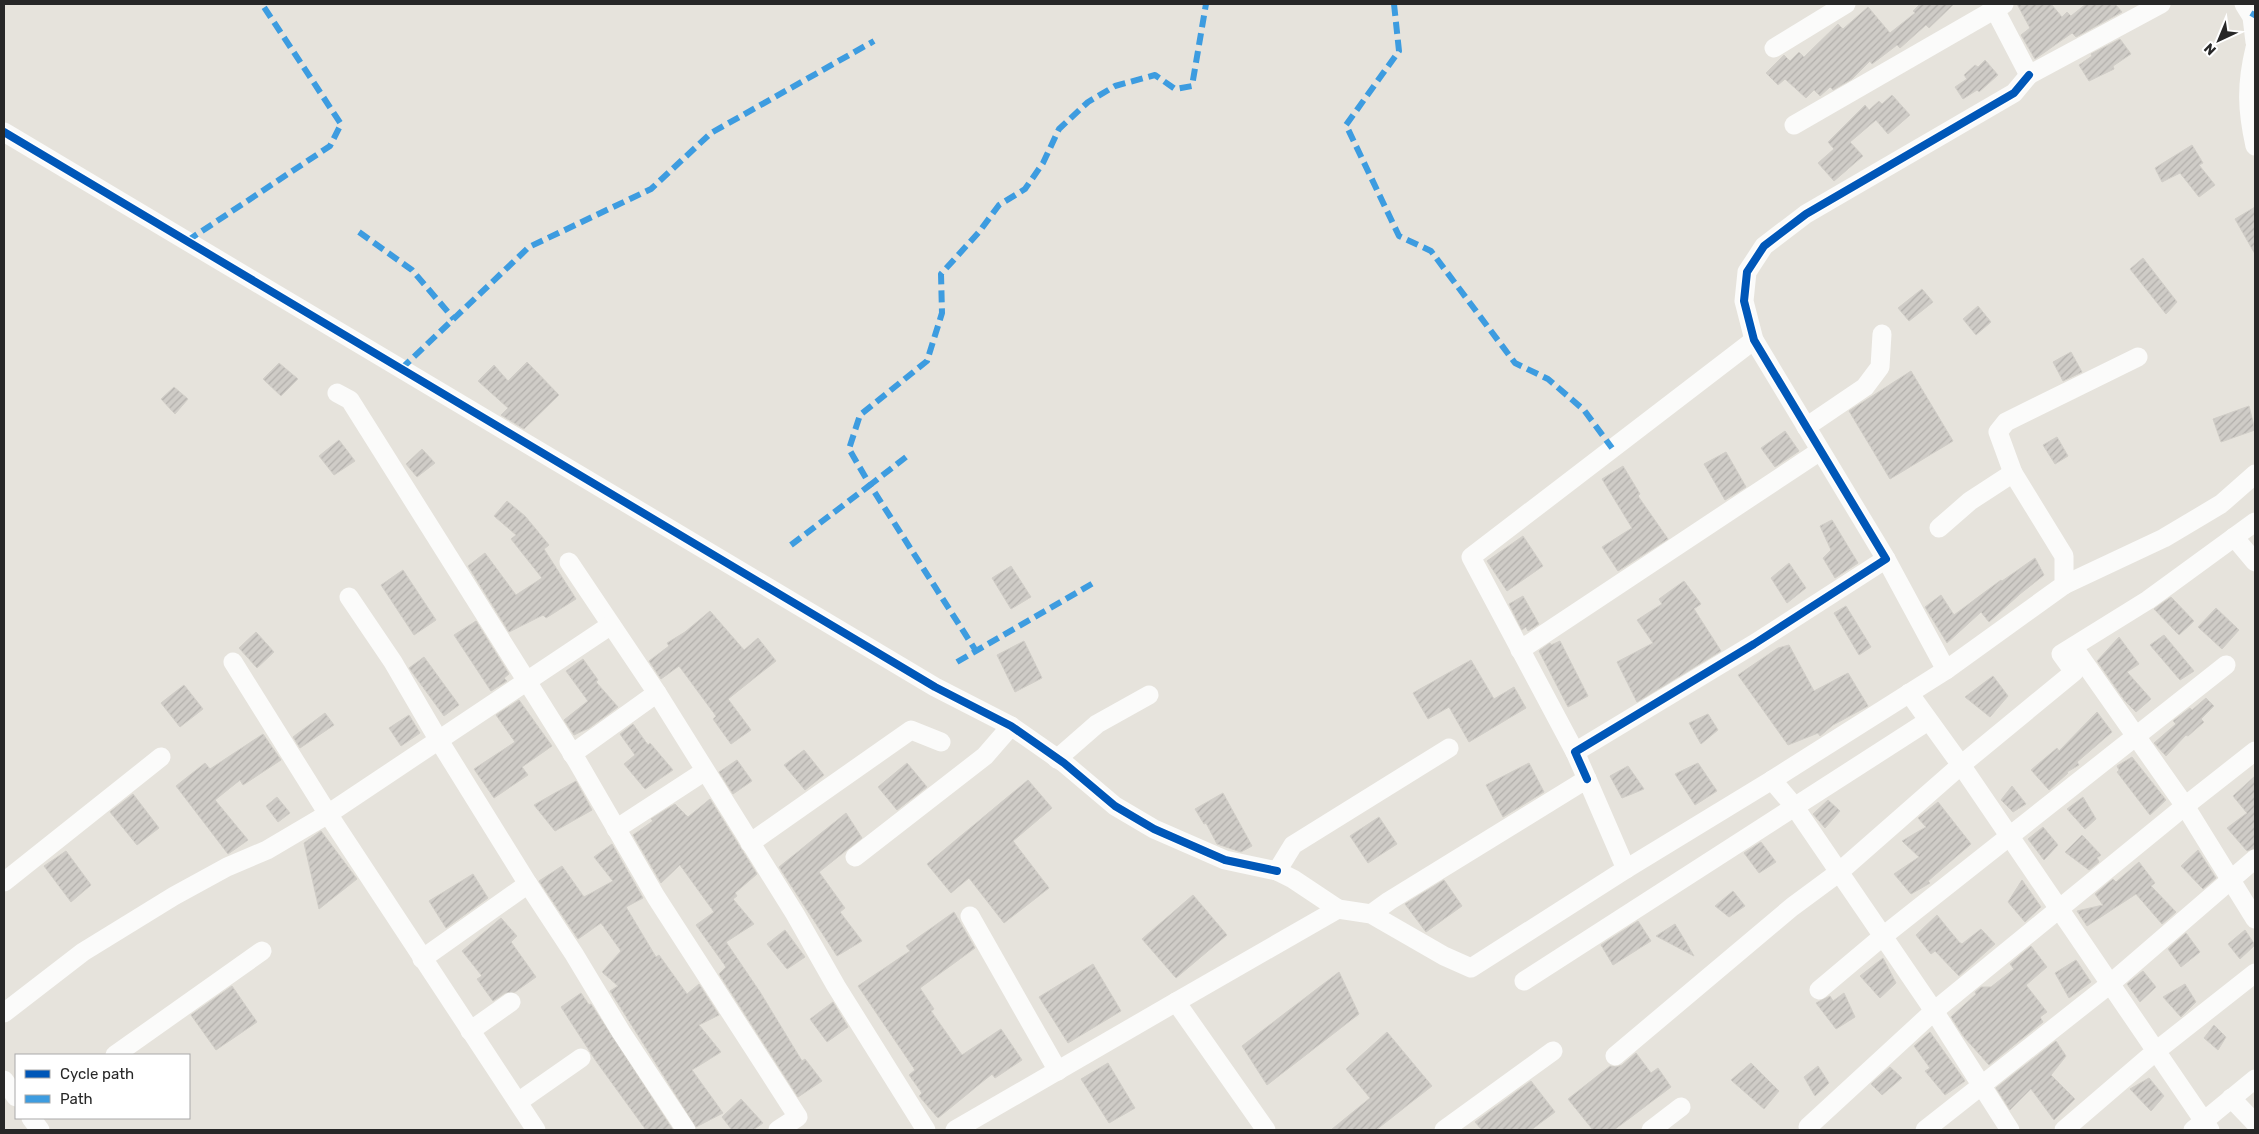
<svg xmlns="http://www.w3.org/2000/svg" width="2259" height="1134" font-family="Rubik,sans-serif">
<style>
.building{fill:url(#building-hatch);stroke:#d1cec8}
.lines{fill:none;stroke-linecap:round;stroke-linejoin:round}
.street{stroke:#fbfbfa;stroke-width:19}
.quiet{stroke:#3d9ce0;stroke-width:6;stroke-dasharray:12 6;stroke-linecap:butt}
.cycleway-casing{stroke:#fff;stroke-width:11}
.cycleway{stroke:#0057b8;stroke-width:8}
</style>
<defs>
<pattern id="building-hatch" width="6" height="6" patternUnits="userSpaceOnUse" patternTransform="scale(1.25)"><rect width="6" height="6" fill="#cfccc7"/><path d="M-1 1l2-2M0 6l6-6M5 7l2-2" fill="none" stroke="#b2afab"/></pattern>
</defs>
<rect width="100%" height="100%" fill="#e6e3dc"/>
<!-- building -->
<g class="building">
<polygon points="1920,4 1954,4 1929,28 1926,25 1900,48 1897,45 1872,64 1870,61 1852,79 1833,90 1830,87 1820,96 1814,90 1806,98 1785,79 1778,85 1766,73 1784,55 1790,61 1799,52 1804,57 1838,24 1843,29 1868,7 1890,33 1915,13 1913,11"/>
<polygon points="2017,4 2051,4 2062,17 2067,12 2071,16 2086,4 2115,4 2122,12 2076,37 2072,33 2035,59 2021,35 2030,28"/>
<polygon points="2120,39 2131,54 2113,66 2114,69 2089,81 2079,65 2092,56 2091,54"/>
<polygon points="1985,60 1998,75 1979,92 1977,90 1963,99 1955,87 1967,79 1964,75 1975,65 1978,67"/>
<polygon points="1892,95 1910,115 1888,134 1876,120 1850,142 1863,156 1834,181 1818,163 1834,149 1828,142 1865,105 1869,110 1879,101 1882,104"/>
<polygon points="2192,145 2203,163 2199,165 2215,185 2199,197 2180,173 2162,182 2155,168"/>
<polygon points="2255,207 2255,254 2235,219"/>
<polygon points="2143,258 2177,302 2166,314 2130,269"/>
<polygon points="1922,289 1933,302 1909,321 1898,308"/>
<polygon points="1978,306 1991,322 1976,335 1963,319"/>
<polygon points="2071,352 2082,372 2063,381 2053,362"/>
<polygon points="527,362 559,395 524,429 501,415 508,408 478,381 494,365 508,381"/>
<polygon points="279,363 298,379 281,396 263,379"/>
<polygon points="1911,371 1953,441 1890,479 1849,411"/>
<polygon points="174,387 188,399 175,414 161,399"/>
<polygon points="2249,406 2255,430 2221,442 2213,419"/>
<polygon points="1785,431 1799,451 1775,467 1761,448"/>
<polygon points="2057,437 2068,456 2055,464 2043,445"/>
<polygon points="339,440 355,461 334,475 319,456"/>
<polygon points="422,449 435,463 417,477 406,464"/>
<polygon points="1726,452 1746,487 1725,500 1704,464"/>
<polygon points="1623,466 1640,494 1638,496 1668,539 1618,571 1602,547 1632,528 1602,479"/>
<polygon points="507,501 525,516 549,545 544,549 576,599 546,618 543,615 509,632 468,566 485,553 516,595 542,578 511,539 516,535 494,516"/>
<polygon points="1832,520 1858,563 1835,578 1823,558 1831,550 1820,526"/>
<polygon points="1523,536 1543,566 1507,591 1487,561"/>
<polygon points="2035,558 2044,575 2020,594 1989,622 1981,612 1947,643 1925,607 1941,595 1954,615 2001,580 2002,581"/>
<polygon points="1789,563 1806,588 1787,603 1771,578"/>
<polygon points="1011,566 1031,597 1011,609 992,578"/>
<polygon points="403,570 436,620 414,635 381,585"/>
<polygon points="1684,581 1701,604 1694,609 1721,651 1637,702 1617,662 1653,643 1637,620 1662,604 1659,599"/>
<polygon points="1523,596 1539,624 1528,631 1526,627 1522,630 1509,604"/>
<polygon points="2171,597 2194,621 2179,635 2154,609"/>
<polygon points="1846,606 1871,647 1859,655 1834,613"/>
<polygon points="2216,608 2239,630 2222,649 2198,627"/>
<polygon points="710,611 744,650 758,638 776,661 728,699 751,730 731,744 713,719 716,716 679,666 661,679 649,661 669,646 667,643 685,632"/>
<polygon points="476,621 509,674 504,678 507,681 491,691 454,635"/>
<polygon points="256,632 274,652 257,668 239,648"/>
<polygon points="2164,635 2194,671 2180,680 2150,645"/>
<polygon points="2119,637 2139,664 2127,672 2151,699 2136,712 2125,701 2097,661"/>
<polygon points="1024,641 1042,678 1015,692 997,655"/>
<polygon points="1560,641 1588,696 1568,707 1539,651 1550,643 1551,645"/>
<polygon points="1789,645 1814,691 1848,673 1868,706 1833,725 1820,736 1818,733 1788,745 1738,675 1778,648"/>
<polygon points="424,657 459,705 444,716 409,668"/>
<polygon points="583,659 598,680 596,682 618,707 589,728 574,735 564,720 588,701 566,671"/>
<polygon points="1471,660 1494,699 1514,687 1526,708 1469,742 1449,707 1428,719 1413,693"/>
<polygon points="1993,676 2008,696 1990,717 1965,697"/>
<polygon points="184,685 203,709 180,727 161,703"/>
<polygon points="2206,698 2214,706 2201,719 2204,722 2188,736 2186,735 2166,756 2154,743 2176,724 2173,721 2190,708 2192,710"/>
<polygon points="519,700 552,746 522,767 528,775 494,798 474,769 515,742 496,715"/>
<polygon points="2097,712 2112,732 2077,762 2079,765 2067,772 2068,773 2049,790 2031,770 2057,748 2059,751"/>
<polygon points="325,713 334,725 300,748 293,737"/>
<polygon points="1708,714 1718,730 1701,744 1689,723"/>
<polygon points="409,715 420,733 401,746 389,728"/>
<polygon points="633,724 648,745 650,743 673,770 645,789 624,764 635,755 620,734"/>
<polygon points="263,734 281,760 243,785 240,780 215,800 248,840 228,854 176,786 205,763 210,769"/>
<polygon points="804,750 824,775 805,790 784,765"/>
<polygon points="2132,757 2166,800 2150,815 2117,772 2119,770 2117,766"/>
<polygon points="737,760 752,781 733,794 719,772"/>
<polygon points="907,763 927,787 897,810 878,787"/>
<polygon points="1529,763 1544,792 1503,817 1486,785"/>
<polygon points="1698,763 1717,791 1695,805 1675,774"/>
<polygon points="1628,766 1644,789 1622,798 1610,776"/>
<polygon points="2255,776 2255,848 2247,851 2227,828 2247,813 2233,796"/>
<polygon points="1028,780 1052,808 1013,841 1049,888 1004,923 969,878 951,893 927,864"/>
<polygon points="576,781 592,810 555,831 534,805"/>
<polygon points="2012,786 2026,804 2013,812 2001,800"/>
<polygon points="1223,793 1252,846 1241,852 1217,844 1206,823 1204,824 1195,809"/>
<polygon points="133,794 159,828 137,845 110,812"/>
<polygon points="277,797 290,813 278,822 266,806"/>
<polygon points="2083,797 2096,819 2085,829 2067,809"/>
<polygon points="710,799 757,874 735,893 737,896 733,899 754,924 726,942 760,992 802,1061 805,1059 822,1081 798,1097 719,974 726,967 696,925 714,912 680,865 661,883 633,835 653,821 651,819 675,804 688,817"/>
<polygon points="1828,800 1840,811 1825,828 1813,814"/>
<polygon points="1938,802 1971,844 1928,881 1930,883 1911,894 1894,874 1919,857 1902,841 1926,827 1918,818"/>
<polygon points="846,813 862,838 819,872 845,908 840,912 862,941 837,956 779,867"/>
<polygon points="1379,817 1397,844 1368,863 1350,836"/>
<polygon points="2043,827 2058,845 2044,860 2028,839"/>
<polygon points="321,831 357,879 319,909 304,843"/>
<polygon points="2082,835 2101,855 2097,858 2099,862 2089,870 2065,852"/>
<polygon points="1761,842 1776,862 1759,873 1744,853"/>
<polygon points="612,844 643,898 626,907 656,957 659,955 687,994 699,984 719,1015 699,1025 721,1052 692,1070 723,1113 696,1127 610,991 618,986 602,972 621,951 601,923 578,939 539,881 562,866 584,897 613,881 594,857"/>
<polygon points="2198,850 2216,878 2203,889 2181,866"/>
<polygon points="66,851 91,885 71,902 44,866"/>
<polygon points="2139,862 2155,883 2151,886 2176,912 2162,924 2136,894 2087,926 2077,911 2103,905 2095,894 2113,879 2116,882"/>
<polygon points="473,874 488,898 446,928 429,901"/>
<polygon points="1444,880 1462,906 1426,932 1405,904"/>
<polygon points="2022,880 2041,907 2025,922 2008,902"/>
<polygon points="1733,891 1745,906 1729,917 1715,906"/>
<polygon points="1193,895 1227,935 1176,978 1142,939"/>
<polygon points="954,912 975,948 920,988 934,1009 931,1011 962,1055 1001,1029 1022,1060 995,1078 992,1074 938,1118 919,1096 922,1093 909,1075 915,1070 858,986 910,951 906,946"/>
<polygon points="1937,915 1959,942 1962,944 1981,929 1995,944 1959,976 1935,951 1931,954 1916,935"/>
<polygon points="501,918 517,936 511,942 536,977 515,992 505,993 493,1001 477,979 482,976 462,951"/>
<polygon points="1638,921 1651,941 1613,965 1601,945"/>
<polygon points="1675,924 1694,956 1656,936"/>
<polygon points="785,930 805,957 787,969 767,944"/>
<polygon points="2245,930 2255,945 2240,959 2228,944"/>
<polygon points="2186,933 2200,952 2181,967 2168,949"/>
<polygon points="2031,946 2047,967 2026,985 2047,1012 2040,1017 2043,1022 1989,1065 1964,1037 1951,1017 1976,994 1975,992 1981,987 1991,987 2014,969 2010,964"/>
<polygon points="1883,958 1896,983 1880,998 1860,976"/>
<polygon points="2076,960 2091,982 2069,998 2055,973"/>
<polygon points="1093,964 1121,1011 1068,1043 1039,997"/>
<polygon points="2143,971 2156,987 2140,1002 2127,984"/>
<polygon points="1339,972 1359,1014 1267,1085 1242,1046"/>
<polygon points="2185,984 2196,1002 2181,1017 2163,997"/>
<polygon points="232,986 257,1022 216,1050 191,1015"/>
<polygon points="581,993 589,1005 591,1004 673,1130 646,1130 596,1061 561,1007"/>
<polygon points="1844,993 1855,1017 1836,1029 1816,1003 1830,996 1833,1001"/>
<polygon points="833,1002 848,1027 827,1042 810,1019"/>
<polygon points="2214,1025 2226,1037 2218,1050 2204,1038"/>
<polygon points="1387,1032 1432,1086 1376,1130 1331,1130 1370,1098 1346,1069"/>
<polygon points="1930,1032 1965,1081 1945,1095 1925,1071 1930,1068 1914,1046"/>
<polygon points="2056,1041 2066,1056 2051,1075 2075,1099 2054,1120 2031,1089 2010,1110 1996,1088"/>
<polygon points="1636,1053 1651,1073 1658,1068 1671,1087 1614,1130 1593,1130 1568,1099 1610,1066 1616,1067 1622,1065"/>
<polygon points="1108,1063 1135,1108 1109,1123 1081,1079"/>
<polygon points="1751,1063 1779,1091 1764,1109 1731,1080"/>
<polygon points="1818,1066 1829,1083 1815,1096 1804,1077"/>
<polygon points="1890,1067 1902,1078 1882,1095 1871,1084"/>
<polygon points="2149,1078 2164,1096 2151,1111 2130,1089"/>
<polygon points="1531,1081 1555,1112 1531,1130 1482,1130 1475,1122"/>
<polygon points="741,1099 763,1123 753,1130 732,1130 722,1117"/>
</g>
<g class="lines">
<!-- street -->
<g class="street">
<polyline points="1992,4 2029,75 2161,4"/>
<polyline points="2244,4 2252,17 2255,42"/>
<polyline points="1774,48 1846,4"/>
<path d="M2255 48C2246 85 2247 110 2255 146"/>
<polyline points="1794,125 2004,4"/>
<polyline points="4,132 935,687 1011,726 1064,763 1115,806 1154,829 1225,860 1277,871"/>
<polyline points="337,393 350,400 577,761 656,897 798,1117 778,1130"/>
<polyline points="1806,427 1865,387 1880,367 1882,334"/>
<polyline points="2013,473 1998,432 2006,422 2138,357"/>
<polyline points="1939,528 1970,501 2013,473 2064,556 2064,585 1946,670"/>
<polyline points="2234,537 2255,562"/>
<polyline points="1886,559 1946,670 1772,780 1794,806 1934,1011 2010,1130"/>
<polyline points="569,562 657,693 795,914 836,986 926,1130"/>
<polyline points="2064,585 2164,538 2221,504 2255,474"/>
<polyline points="349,597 393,662 438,739 528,884 574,954 621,1032 686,1130"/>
<polyline points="2074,648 2185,806 2255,919"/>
<polyline points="1520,650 1820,451"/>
<polyline points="233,662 328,814 536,1130"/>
<polyline points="1909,693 1961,765 2156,1051 2064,1130"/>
<polyline points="1575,752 1471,557 1754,340"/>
<polyline points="572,754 657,693"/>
<polyline points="1057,759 1097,724 1149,695"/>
<polyline points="1587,779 1575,752 1754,644 1886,559 1754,340 1744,301 1747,272 1764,246 1806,214 2014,93 2029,75"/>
<polyline points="616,829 705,771"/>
<polyline points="750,843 911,730 941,742"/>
<polyline points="855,857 985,756 1011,726"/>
<polyline points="4,882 161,757"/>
<polyline points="1338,909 1293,879 1277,871 1293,845 1449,748"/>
<polyline points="1371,914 1389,901 1587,779 1626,869"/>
<polyline points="970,916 1058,1071"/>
<polyline points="422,959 528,884"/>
<polyline points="1524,981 1928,721"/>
<polyline points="1819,990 1882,937 2226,665"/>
<polyline points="4,1013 83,952 174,896 227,867 267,850 328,814 611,625"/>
<polyline points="470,1031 511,1002"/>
<polyline points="115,1055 262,951"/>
<polyline points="1615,1056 1792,907 1838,873 1961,765 2074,672 2061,654 2148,600 2255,522"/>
<polyline points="4,1080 16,1097"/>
<polyline points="2231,1098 2255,1123"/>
<polyline points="518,1102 581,1058"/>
<polyline points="31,1118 40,1130"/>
<polyline points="1808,1127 1934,1011 2185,806 2255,751"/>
<polyline points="955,1130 1176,1002"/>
<polyline points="1266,1130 1176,1002 1338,909 1371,914 1444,956 1471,968 1626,869 1772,780"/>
<polyline points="1444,1130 1553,1051"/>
<polyline points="1651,1130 1681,1107"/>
<polyline points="1925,1130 2110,984 2255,859"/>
<polyline points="2193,1130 2255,1079"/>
<polyline points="2210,1130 2156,1051 2255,973"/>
</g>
<!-- quiet -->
<g class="quiet">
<polyline points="1394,4 1399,51 1346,125 1399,236 1431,251 1515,363 1548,379 1584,410 1612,448"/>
<polyline points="2252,17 2255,12"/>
<polyline points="359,232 412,270 454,319"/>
<polyline points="187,241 330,146 341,124 262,4"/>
<polyline points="401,369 529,247 651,189 711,133 874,41"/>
<polyline points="906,457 870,485 849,449 860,415 927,361 942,313 941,274 979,232 999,205 1025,189 1043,163 1059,129 1088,102 1115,86 1155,75 1175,89 1192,86 1206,4"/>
<polyline points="791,545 870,485 976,651"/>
<polyline points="957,662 1095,582"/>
</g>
<defs>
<g id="cycleway">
<polyline points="4,132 935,687 1011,726 1064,763 1115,806 1154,829 1225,860 1277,871"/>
<polyline points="1587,779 1575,752 1754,644 1886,559 1754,340 1744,301 1747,272 1764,246 1806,214 2014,93 2029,75"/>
</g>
</defs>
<!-- cycleway casing -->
<use href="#cycleway" class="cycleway-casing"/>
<!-- cycleway -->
<use href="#cycleway" class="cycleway"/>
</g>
<!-- border -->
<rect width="2259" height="1134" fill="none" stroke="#272727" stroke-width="10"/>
<!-- legend -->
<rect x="15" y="1054" width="175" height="65" fill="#ffffff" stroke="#a9a9a9"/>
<rect x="25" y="1070" width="25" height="8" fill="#0057b8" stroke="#a9a9a9"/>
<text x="60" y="1079" font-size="15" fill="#272727">Cycle path</text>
<rect x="25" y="1095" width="25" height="8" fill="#3d9ce0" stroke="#a9a9a9"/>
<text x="60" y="1104" font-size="15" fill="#272727">Path</text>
<!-- north arrow -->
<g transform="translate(2219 40) rotate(224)" stroke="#ffffff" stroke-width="4" paint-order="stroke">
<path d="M0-4L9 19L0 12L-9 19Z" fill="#272727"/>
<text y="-8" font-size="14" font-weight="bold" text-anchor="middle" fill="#272727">N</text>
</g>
</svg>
